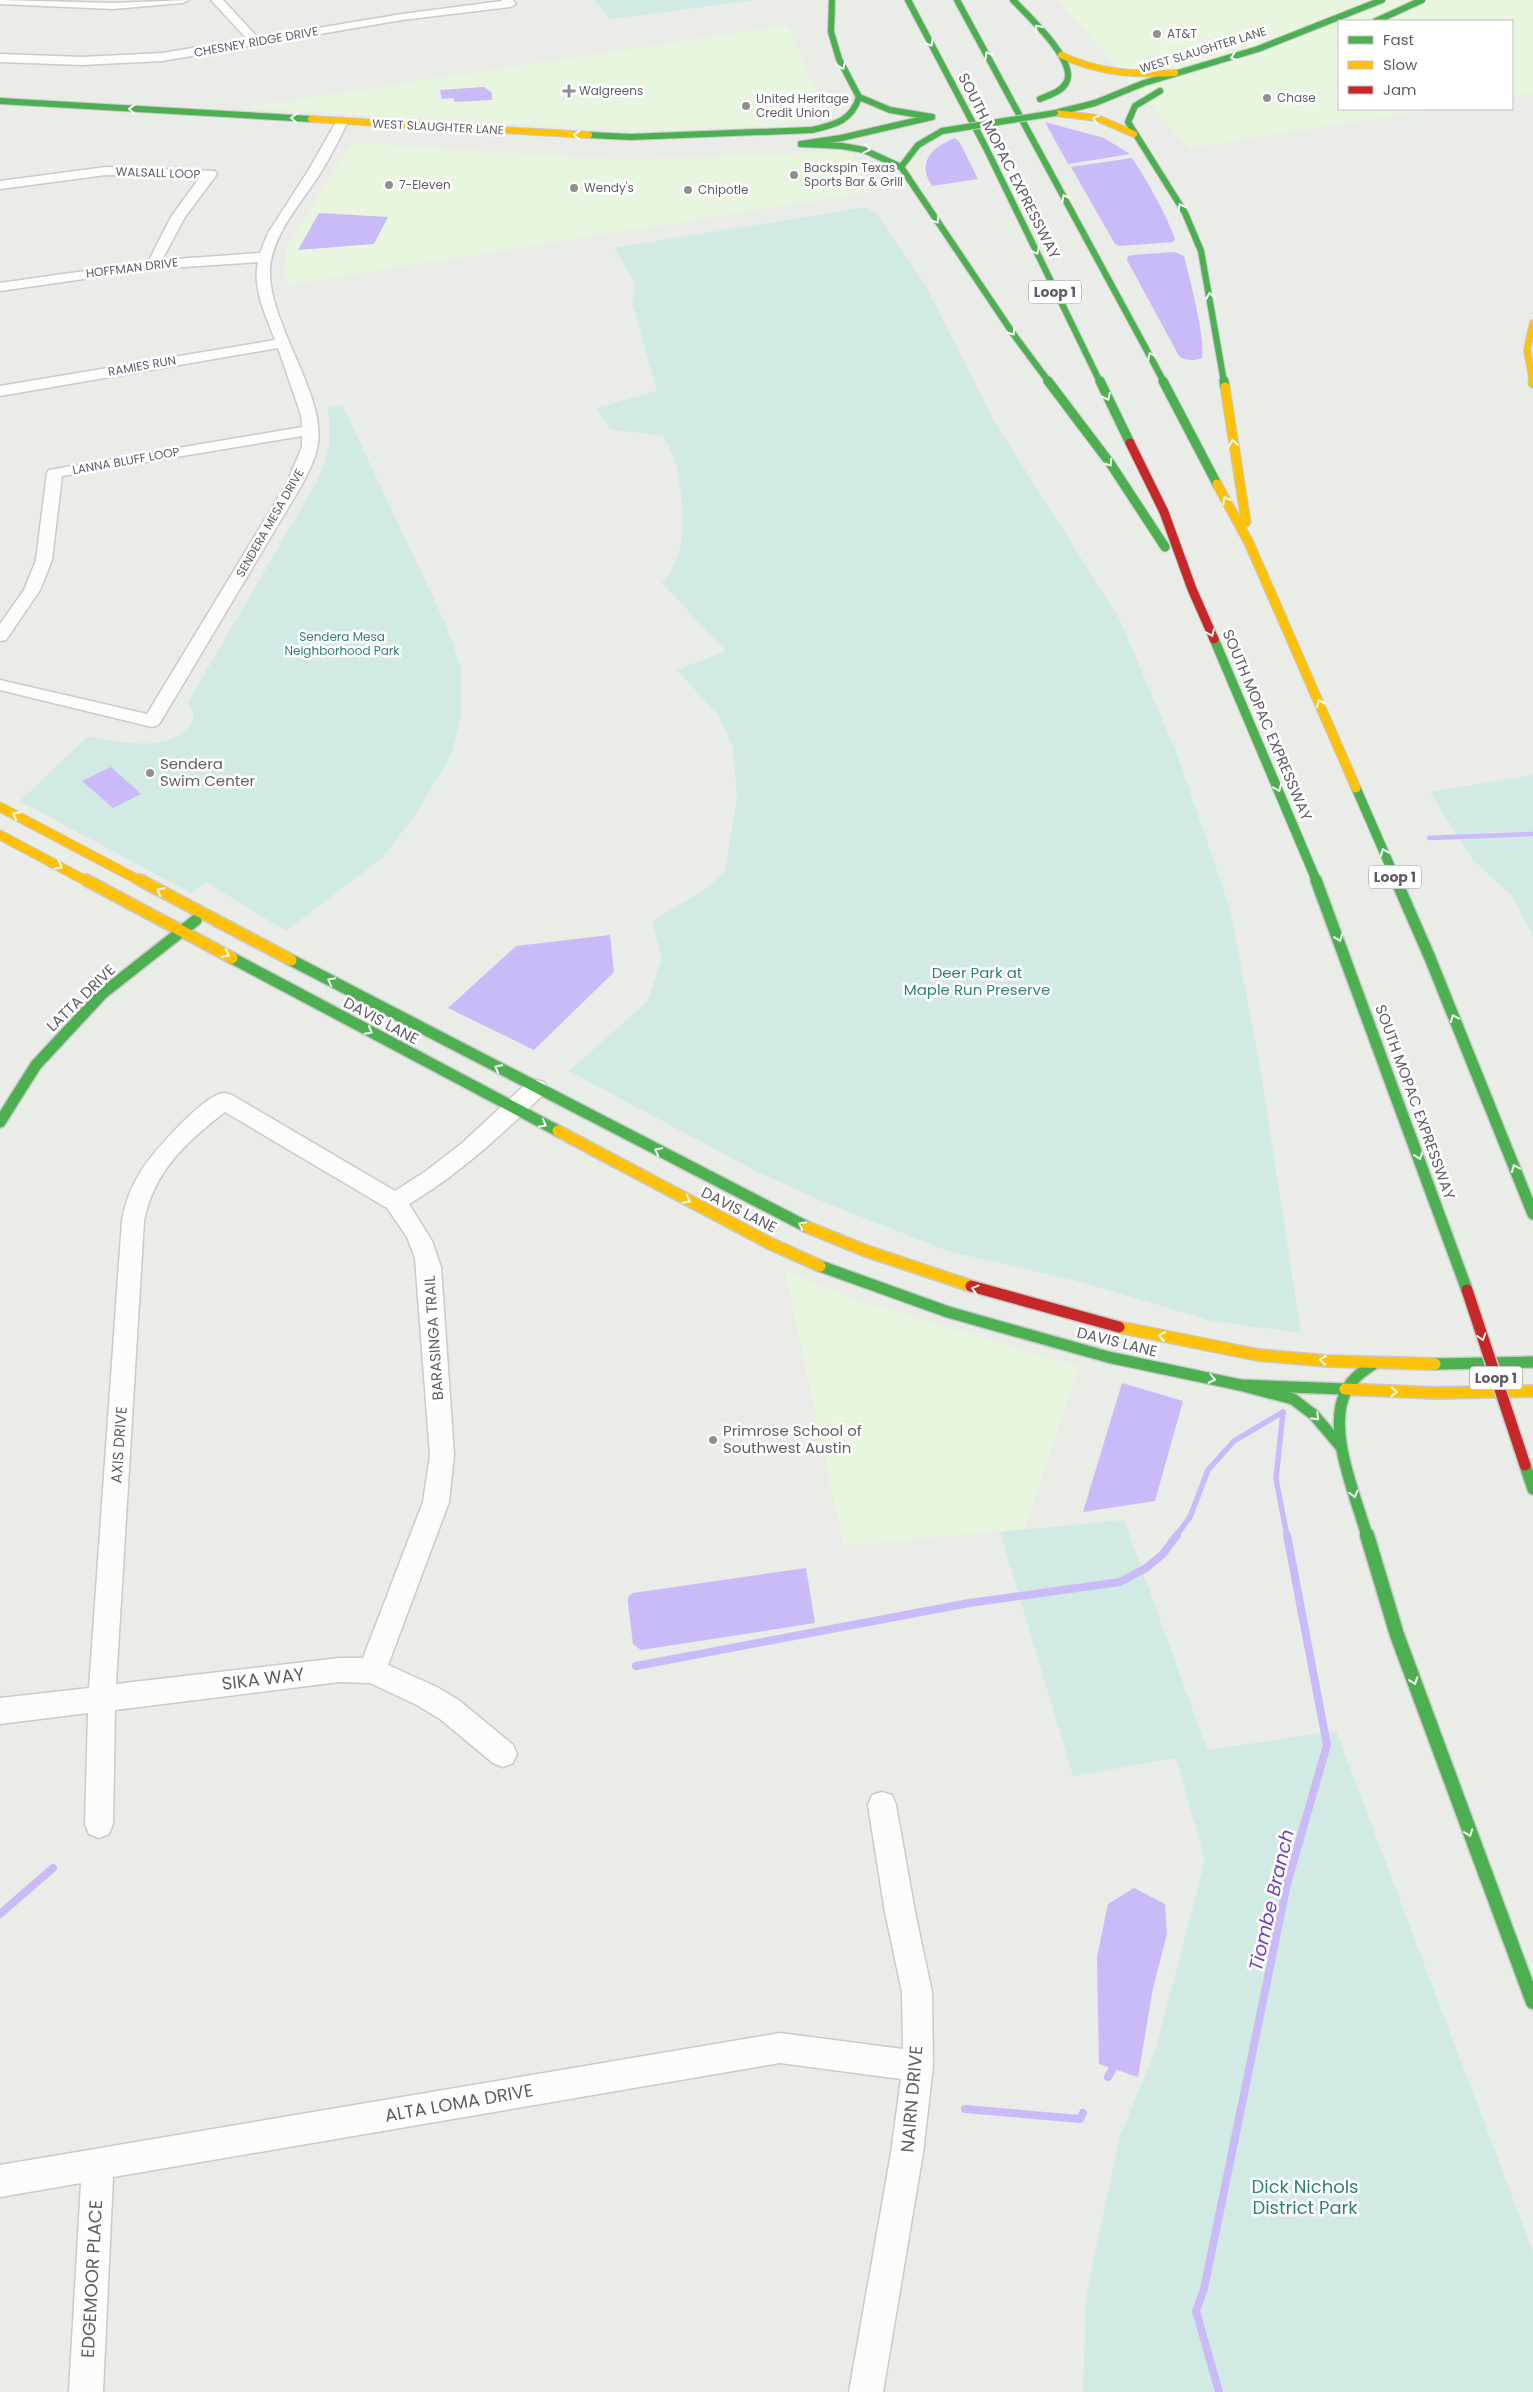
<svg xmlns="http://www.w3.org/2000/svg" width="1533" height="2392" font-family="Poppins,sans-serif">
<style>
.commercial{fill:#e8f6df}
.green{fill:#d2eae4}
.water{fill:#cbbaf8}
.lines{fill:none;stroke-linecap:round;stroke-linejoin:round}
.stream-far2{stroke:#cbbaf8;stroke-width:4.5}
.stream-far1{stroke:#cbbaf8;stroke-width:5.5}
.stream{stroke:#cbbaf8;stroke-width:8}
.street-casing{stroke:#cbcaca;stroke-width:3}
.fast-far3-casing{stroke:#c8c9c9;stroke-width:8}
.fast-far2-casing{stroke:#c8c9c9;stroke-width:11}
.fast-far1-casing{stroke:#c8c9c9;stroke-width:14}
.fast-casing{stroke:#c8c9c9;stroke-width:17}
.slow-far2-casing{stroke:#c8c9c9;stroke-width:8}
.slow-far1-casing{stroke:#c8c9c9;stroke-width:11}
.slow-casing{stroke:#c8c9c9;stroke-width:14}
.jam-far1-casing{stroke:#c8c9c9;stroke-width:11}
.jam-casing{stroke:#c8c9c9;stroke-width:14}
.street{fill:#fcfcfb;fill-rule:evenodd}
.fast-far3{stroke:#4caf50;stroke-width:6}
.fast-far2{stroke:#4caf50;stroke-width:9}
.fast-far1{stroke:#4caf50;stroke-width:11}
.fast{stroke:#4caf50;stroke-width:14}
.slow-far2{stroke:#ffc107;stroke-width:6}
.slow-far1{stroke:#ffc107;stroke-width:9}
.slow{stroke:#ffc107;stroke-width:11}
.jam-far1{stroke:#c62828;stroke-width:9}
.jam{stroke:#c62828;stroke-width:11}
.fast-bridge-casing{stroke:#c8c9c9;stroke-width:8;stroke-linecap:butt}
.jam-bridge-casing{stroke:#c8c9c9;stroke-width:14;stroke-linecap:butt}
.fast-bridge{stroke:#4caf50;stroke-width:6}
.jam-bridge{stroke:#c62828;stroke-width:11}
.oneway{stroke:#f6fbf6}
.poi-dot{fill:#908e92;stroke:#fff;stroke-width:2}
.labels{text-anchor:middle;stroke-width:5;stroke-linejoin:round;paint-order:stroke}
.far-poi-label{font-size:12px;fill:#605c65;stroke:#fff;text-anchor:start}
.far-street-label{font-size:12px;fill:#605c65;stroke:#fff}
.far-park-label{font-size:12px;fill:#308178;stroke:#fff}
.shield{fill:#fff;stroke:#908d93;stroke-width:1}
.shield-label{font-size:14px;font-weight:bold;fill:#605c65}
.street-label{font-size:15px;fill:#605c65;stroke:#fff}
.poi-label{font-size:15px;fill:#605c65;stroke:#fff;text-anchor:start}
.park-label{font-size:15px;fill:#308178;stroke:#fff}
.near-street-label{font-size:18px;fill:#605c65;stroke:#fff}
.near-park-label{font-size:18px;fill:#308178;stroke:#fff}
.near-water-label{font-size:19px;font-style:italic;fill:#7242c8;stroke:#fff}
</style>
<rect width="100%" height="100%" fill="#e9ece7"/>
<!-- commercial -->
<g class="commercial">
<polygon points="1057,0 1533,0 1533,93 1512,97 1512,21 1339,21 1339,109 1436,109 1189,148"/>
<polygon points="788,25 809,76 829,109 829,113 822,116 779,125 675,130 598,129 240,108"/>
<polygon points="358,143 625,160 844,151 852,153 870,192 288,285 284,276 286,247 350,146"/>
<polygon points="785,1271 849,1297 1079,1367 1024,1529 844,1546"/>
</g>
<!-- green -->
<g class="green">
<polygon points="594,0 756,0 610,19"/>
<path d="M866 207 878 215 924 283 994 421 1119 618 1177 754 1230 909 1260 1067 1301 1333 1212 1321 1081 1282 948 1251 824 1202 756 1171 569 1071 648 1001 662 957 652 921 709 887 725 872 737 797 733 748 719 716 677 670 726 651 662 583C690 554 684 502 676 465 674 455 668 445 663 436L610 429 597 408 657 391 632 302 636 284 614 248Z"/>
<path d="M342 405 447 627 461 668V717L450 757 415 815 382 858 286 931 206 882 191 893 20 801 87 737C122 741 171 756 194 720L193 710 188 702 316 483C330 453 332 441 328 408Z"/>
<polygon points="1533,775 1533,935 1512,896 1473,860 1430,792"/>
<polygon points="1124,1520 1207,1750 1336,1731 1533,2252 1533,2392 1083,2392 1086,2296 1120,2136 1155,2052 1205,1860 1176,1758 1073,1776 1000,1532"/>
</g>
<!-- water -->
<g class="water">
<polygon points="484,87 492,93 492,100 455,102 453,98 442,99 440,90"/>
<polygon points="1045,122 1104,138 1130,154 1068,164"/>
<path d="M955 138 960 143 978 179 932 186C916 162 932 147 955 138Z"/>
<path d="M1132 158C1149 184 1164 210 1175 239L1173 242 1119 246 1115 244 1071 167Z"/>
<polygon points="319,213 388,217 374,244 298,250"/>
<path d="M1174 252 1184 256C1190 281 1205 334 1202 358 1196 361 1184 361 1179 356L1127 260 1128 256 1132 255Z"/>
<polygon points="111,767 141,794 113,808 82,781"/>
<polygon points="610,935 614,972 534,1050 448,1008 516,946"/>
<polygon points="1122,1383 1183,1401 1155,1501 1083,1512"/>
<polygon points="806,1568 815,1623 641,1650 633,1644 628,1603 628,1597 633,1593"/>
<polygon points="1134,1888 1165,1904 1167,1934 1153,1988 1138,2077 1099,2064 1097,1957 1108,1904"/>
</g>
<g class="lines">
<!-- stream-far2 -->
<polyline class="stream-far2" points="1429,838 1533,834"/>
<!-- stream-far1 -->
<g class="stream-far1">
<polyline points="1283,1412 1276,1479 1287,1536"/>
<polyline points="1176,1536 1190,1517 1208,1470 1234,1441 1283,1412"/>
</g>
<!-- stream -->
<g class="stream">
<polyline points="636,1666 969,1603 1120,1582 1146,1568 1163,1554 1177,1535"/>
<polyline points="0,1914 53,1868"/>
<polyline points="1108,2077 1113,2068"/>
<polyline points="965,2109 1080,2119 1083,2113"/>
<polyline points="1219,2392 1196,2311 1204,2289 1287,1884 1327,1745 1287,1535"/>
</g>
<defs>
<g id="street">
<polygon points="0,0 113,3 189,0 183,3 113,9 0,4"/>
<polygon points="211,0 223,0 258,38 402,14 502,1 501,0 513,0 516,4 510,7 402,20 162,61 82,65 0,62 0,54 82,57 162,53 247,39"/>
<path d="M342 118 348 122C339 139 331 156 321 172 303 201 272 234 270 269 267 323 329 398 317 448 315 460 308 472 303 483L161 721 158 725 152 727 0 690V680L147 714 287 483 302 447V436L62 476 52 560 40 590 6 640 0 641V624L24 590 36 560 47 473 49 470 302 427 301 415 278 348 0 396V386L275 340C266 316 252 288 258 262L153 269 0 291V283L148 262 171 217 200 177 106 175 0 189V181L106 167 215 171 217 174 185 217 162 260 260 253 268 233 308 171 336 122Z"/>
<path d="M536 1080 544 1082 547 1088 544 1094C502 1134 460 1174 409 1204L432 1241 441 1267 454 1455 449 1502 388 1665 437 1687 460 1701 513 1745 517 1754 513 1763 503 1767 493 1763 440 1719 417 1705 370 1683 339 1682 115 1710 113 1824 109 1834 99 1838 89 1834 85 1824 88 1713 0 1724V1698L89 1688 122 1221C125 1203 131 1187 141 1171 151 1154 205 1093 224 1093 227 1093 229 1095 232 1095L395 1191 426 1171 461 1144 528 1082ZM225 1112 387 1208 407 1237 415 1258 430 1455 423 1502 363 1658H339L116 1684 144 1221C154 1171 186 1142 225 1112Z"/>
<polygon points="882,1792 892,1795 896,1805 915,1912 932,1992 933,2066 923,2153 883,2392 849,2392 891,2153 901,2079 780,2063 113,2177 103,2392 69,2392 81,2183 0,2197 0,2165 780,2033 903,2049 902,1992 885,1912 868,1805 872,1795"/>
</g>
<g id="fast-far3">
<polyline points="832,0 831,32 839,59 859,97 890,110 932,117"/>
<polyline points="908,0 986,148 1100,382"/>
<polyline points="957,0 1164,382"/>
<path d="M1013 0C1026 14 1079 62 1066 83 1061 92 1049 95 1040 99"/>
<polyline points="1376,21 1422,0"/>
<polyline points="1160,91 1135,106 1128,122 1185,213 1201,251 1224,382"/>
<polyline points="0,101 311,119"/>
<polyline points="1055,113 1095,103 1144,83 1258,49 1382,0"/>
<path d="M812 130C834 125 852 121 859 97"/>
<polyline points="589,135 630,137 812,130"/>
<polyline points="801,144 841,138 932,117"/>
<polyline points="801,144 842,146 864,150 901,167 1014,335 1049,382"/>
<polyline points="901,167 918,145 942,131"/>
</g>
<g id="fast-far2">
<polyline points="1048,381 1110,463 1165,547"/>
<polyline points="1100,381 1130,443"/>
<polyline points="1163,381 1217,484"/>
<polyline points="1224,381 1225,387"/>
<polyline points="1214,639 1317,882"/>
<polyline points="1356,788 1397,882"/>
</g>
<g id="fast-far1">
<polyline points="1316,880 1467,1290"/>
<polyline points="1396,880 1430,958 1533,1214"/>
<polyline points="232,958 558,1131"/>
<polyline points="291,960 807,1227"/>
<polyline points="0,1122 36,1065 103,993 196,920"/>
<polyline points="820,1266 948,1312 1108,1357 1240,1385 1345,1389"/>
<polyline points="1435,1364 1533,1362"/>
<polyline points="1240,1385 1293,1399 1314,1415 1341,1447"/>
<polyline points="1525,1465 1533,1489"/>
<path d="M1367 1536C1356 1496 1325 1428 1347 1389 1353 1378 1362 1372 1372 1365"/>
</g>
<polyline id="fast" points="1367,1535 1397,1635 1533,2002"/>
<g id="slow-far2">
<path d="M1061 55C1098 73 1135 75 1175 73"/>
<polyline points="1055,113 1097,118 1134,134"/>
<polyline points="311,119 589,135"/>
<polyline points="1533,382 1527,350 1533,323"/>
</g>
<g id="slow-far1">
<polyline points="1533,381 1533,383"/>
<polyline points="1225,387 1246,522"/>
<polyline points="1217,484 1249,543 1356,788"/>
<polyline points="0,807 142,882"/>
<polyline points="0,835 88,882"/>
</g>
<g id="slow">
<polyline points="86,880 232,958"/>
<polyline points="140,880 291,960"/>
<polyline points="558,1131 769,1243 820,1266"/>
<polyline points="807,1227 866,1251 971,1286"/>
<polyline points="1119,1327 1258,1355 1327,1361 1435,1364"/>
<polyline points="1345,1389 1436,1393 1533,1391"/>
</g>
<polyline id="jam-far1" points="1130,443 1164,512 1192,589 1214,639"/>
<polyline id="jam" points="971,1286 1119,1327"/>
</defs>
<!-- street casing -->
<use href="#street" class="street-casing"/>
<!-- fast-far3 casing -->
<use href="#fast-far3" class="fast-far3-casing"/>
<!-- fast-far2 casing -->
<use href="#fast-far2" class="fast-far2-casing"/>
<!-- fast-far1 casing -->
<use href="#fast-far1" class="fast-far1-casing"/>
<!-- fast casing -->
<use href="#fast" class="fast-casing"/>
<!-- slow-far2 casing -->
<use href="#slow-far2" class="slow-far2-casing"/>
<!-- slow-far1 casing -->
<use href="#slow-far1" class="slow-far1-casing"/>
<!-- slow casing -->
<use href="#slow" class="slow-casing"/>
<!-- jam-far1 casing -->
<use href="#jam-far1" class="jam-far1-casing"/>
<!-- jam casing -->
<use href="#jam" class="jam-casing"/>
<!-- street -->
<use href="#street" class="street"/>
<!-- fast-far3 -->
<use href="#fast-far3" class="fast-far3"/>
<!-- fast-far2 -->
<use href="#fast-far2" class="fast-far2"/>
<!-- fast-far1 -->
<use href="#fast-far1" class="fast-far1"/>
<!-- fast -->
<use href="#fast" class="fast"/>
<!-- slow-far2 -->
<use href="#slow-far2" class="slow-far2"/>
<!-- slow-far1 -->
<use href="#slow-far1" class="slow-far1"/>
<!-- slow -->
<use href="#slow" class="slow"/>
<!-- jam-far1 -->
<use href="#jam-far1" class="jam-far1"/>
<!-- jam -->
<use href="#jam" class="jam"/>
<defs>
<polyline id="fast-bridge" points="942,131 1055,113"/>
<polyline id="jam-bridge" points="1467,1290 1525,1465"/>
</defs>
<!-- fast-bridge casing -->
<use href="#fast-bridge" class="fast-bridge-casing"/>
<!-- jam-bridge casing -->
<use href="#jam-bridge" class="jam-bridge-casing"/>
<!-- fast-bridge -->
<use href="#fast-bridge" class="fast-bridge"/>
<!-- jam-bridge -->
<use href="#jam-bridge" class="jam-bridge"/>
</g>
<!-- one-way arrows -->
<defs><path id="oneway-chevron" d="M-2-3.5L2.5 0L-2 3.5" fill="none" stroke-width="1.6" stroke-linecap="round" stroke-linejoin="round" transform="scale(1.25)"/></defs>
<g class="oneway">
<use href="#oneway-chevron" transform="translate(1038 28) rotate(-131)"/>
<use href="#oneway-chevron" transform="translate(930 43) rotate(62)"/>
<use href="#oneway-chevron" transform="translate(988 55) rotate(-120)"/>
<use href="#oneway-chevron" transform="translate(1234 57) rotate(161)"/>
<use href="#oneway-chevron" transform="translate(842 66) rotate(66)"/>
<use href="#oneway-chevron" transform="translate(132 109) rotate(-177)"/>
<use href="#oneway-chevron" transform="translate(294 118) rotate(-177)"/>
<use href="#oneway-chevron" transform="translate(1096 119) rotate(-166)"/>
<use href="#oneway-chevron" transform="translate(577 135) rotate(-178)"/>
<use href="#oneway-chevron" transform="translate(867 149) rotate(14)"/>
<use href="#oneway-chevron" transform="translate(1065 198) rotate(-118)"/>
<use href="#oneway-chevron" transform="translate(1181 207) rotate(-119)"/>
<use href="#oneway-chevron" transform="translate(936 220) rotate(56)"/>
<use href="#oneway-chevron" transform="translate(1036 251) rotate(64)"/>
<use href="#oneway-chevron" transform="translate(1210 296) rotate(-99)"/>
<use href="#oneway-chevron" transform="translate(1012 332) rotate(55)"/>
<use href="#oneway-chevron" transform="translate(1151 356) rotate(-116)"/>
<use href="#oneway-chevron" transform="translate(1107 397) rotate(64)"/>
<use href="#oneway-chevron" transform="translate(1233 443) rotate(-99)"/>
<use href="#oneway-chevron" transform="translate(1109 463) rotate(55)"/>
<use href="#oneway-chevron" transform="translate(1226 500) rotate(-119)"/>
<use href="#oneway-chevron" transform="translate(1211 633) rotate(67)"/>
<use href="#oneway-chevron" transform="translate(1320 703) rotate(-114)"/>
<use href="#oneway-chevron" transform="translate(1278 788) rotate(67)"/>
<use href="#oneway-chevron" transform="translate(16 815) rotate(-152)"/>
<use href="#oneway-chevron" transform="translate(1384 852) rotate(-113)"/>
<use href="#oneway-chevron" transform="translate(59 866) rotate(28)"/>
<use href="#oneway-chevron" transform="translate(160 891) rotate(-153)"/>
<use href="#oneway-chevron" transform="translate(1339 938) rotate(70)"/>
<use href="#oneway-chevron" transform="translate(226 954) rotate(28)"/>
<use href="#oneway-chevron" transform="translate(331 981) rotate(-152)"/>
<use href="#oneway-chevron" transform="translate(1454 1018) rotate(-112)"/>
<use href="#oneway-chevron" transform="translate(369 1031) rotate(28)"/>
<use href="#oneway-chevron" transform="translate(498 1068) rotate(-153)"/>
<use href="#oneway-chevron" transform="translate(543 1124) rotate(28)"/>
<use href="#oneway-chevron" transform="translate(658 1151) rotate(-153)"/>
<use href="#oneway-chevron" transform="translate(1419 1156) rotate(71)"/>
<use href="#oneway-chevron" transform="translate(1515 1168) rotate(-112)"/>
<use href="#oneway-chevron" transform="translate(687 1200) rotate(28)"/>
<use href="#oneway-chevron" transform="translate(802 1225) rotate(-153)"/>
<use href="#oneway-chevron" transform="translate(975 1289) rotate(-164)"/>
<use href="#oneway-chevron" transform="translate(1162 1336) rotate(-169)"/>
<use href="#oneway-chevron" transform="translate(1482 1337) rotate(72)"/>
<use href="#oneway-chevron" transform="translate(1323 1360) rotate(-175)"/>
<use href="#oneway-chevron" transform="translate(1212 1379) rotate(12)"/>
<use href="#oneway-chevron" transform="translate(1394 1392) rotate(2)"/>
<use href="#oneway-chevron" transform="translate(1316 1417) rotate(44)"/>
<use href="#oneway-chevron" transform="translate(1354 1494) rotate(75)"/>
<use href="#oneway-chevron" transform="translate(1414 1681) rotate(70)"/>
<use href="#oneway-chevron" transform="translate(1469 1833) rotate(70)"/>
</g>
<!-- markers -->
<g class="poi-dot">
<circle cx="1157" cy="34" r="5"/>
<path d="M566.5 83.5h5v5h5v5h-5v5h-5v-5h-5v-5h5z"/>
<circle cx="1267" cy="98" r="5"/>
<circle cx="746" cy="106" r="5"/>
<circle cx="794" cy="175" r="5"/>
<circle cx="389" cy="185" r="5"/>
<circle cx="574" cy="188" r="5"/>
<circle cx="688" cy="190" r="5"/>
<circle cx="150" cy="773" r="5"/>
<circle cx="713" cy="1440" r="5"/>
</g>
<g class="labels">
<!-- far-poi labels -->
<g class="far-poi-label">
<text x="1167" y="38">AT&amp;T</text>
<text x="579" y="95">Walgreens</text>
<text x="1277" y="102">Chase</text>
<text x="756" y="103">United Heritage<tspan x="756" dy="14">Credit Union</tspan></text>
<text x="804" y="172">Backspin Texas<tspan x="804" dy="14">Sports Bar &amp; Grill</tspan></text>
<text x="399" y="189">7-Eleven</text>
<text x="584" y="192">Wendy's</text>
<text x="698" y="194">Chipotle</text>
</g>
<!-- far-street labels -->
<g class="far-street-label">
<text transform="translate(256 42) rotate(-10)" y="4">CHESNEY RIDGE DRIVE</text>
<text transform="translate(1203 50) rotate(-17)" y="4">WEST SLAUGHTER LANE</text>
<text transform="translate(438 127) rotate(3)" y="4">WEST SLAUGHTER LANE</text>
<text transform="translate(158 173) rotate(2)" y="4">WALSALL LOOP</text>
<text transform="translate(132 268) rotate(-7)" y="4">HOFFMAN DRIVE</text>
<text transform="translate(142 366) rotate(-10)" y="4">RAMIES RUN</text>
<text transform="translate(126 461) rotate(-10)" y="4">LANNA BLUFF LOOP</text>
<text transform="translate(270 523) rotate(-60)" y="4">SENDERA MESA DRIVE</text>
</g>
<!-- far-park labels -->
<g class="far-park-label">
<text x="342" y="641">Sendera Mesa<tspan x="342" dy="14">Neighborhood Park</tspan></text>
</g>
<!-- shield labels -->
<g class="shield">
<rect x="1029" y="280.5" width="52" height="23" rx="4"/>
<rect x="1369" y="865.5" width="52" height="23" rx="4"/>
<rect x="1470" y="1366.5" width="52" height="23" rx="4"/>
</g>
<g class="shield-label">
<text x="1055" y="297">Loop 1</text>
<text x="1395" y="882">Loop 1</text>
<text x="1496" y="1383">Loop 1</text>
</g>
<!-- street labels -->
<g class="street-label">
<text transform="translate(1009 166) rotate(63)" y="5">SOUTH MOPAC EXPRESSWAY</text>
<text transform="translate(1267 725) rotate(67)" y="5">SOUTH MOPAC EXPRESSWAY</text>
<text transform="translate(81 998) rotate(-44)" y="5">LATTA DRIVE</text>
<text transform="translate(381 1021) rotate(28)" y="5">DAVIS LANE</text>
<text transform="translate(1415 1102) rotate(70)" y="5">SOUTH MOPAC EXPRESSWAY</text>
<text transform="translate(739 1210) rotate(27)" y="5">DAVIS LANE</text>
<text transform="translate(434 1338) rotate(-94)" y="5">BARASINGA TRAIL</text>
<text transform="translate(1117 1342) rotate(14)" y="5">DAVIS LANE</text>
<text transform="translate(119 1445) rotate(-86)" y="5">AXIS DRIVE</text>
</g>
<!-- poi labels -->
<g class="poi-label">
<text x="160" y="769">Sendera<tspan x="160" dy="17">Swim Center</tspan></text>
<text x="723" y="1436">Primrose School of<tspan x="723" dy="17">Southwest Austin</tspan></text>
</g>
<!-- park labels -->
<g class="park-label">
<text x="977" y="978">Deer Park at<tspan x="977" dy="17">Maple Run Preserve</tspan></text>
</g>
<!-- near-street labels -->
<g class="near-street-label">
<text transform="translate(263 1679) rotate(-7)" y="6">SIKA WAY</text>
<text transform="translate(912 2099) rotate(-85)" y="6">NAIRN DRIVE</text>
<text transform="translate(459 2103) rotate(-10)" y="6">ALTA LOMA DRIVE</text>
<text transform="translate(92 2279) rotate(-87)" y="6">EDGEMOOR PLACE</text>
</g>
<!-- near-park labels -->
<g class="near-park-label">
<text x="1305" y="2193">Dick Nichols<tspan x="1305" dy="21">District Park</tspan></text>
</g>
<!-- near-water labels -->
<g class="near-water-label">
<text transform="translate(1271 1900) rotate(-77)" y="7">Tiombe Branch</text>
</g>
</g>
<!-- legend -->
<rect x="1338" y="20" width="175" height="90" fill="#ffffff" stroke="#bfbec1"/>
<rect x="1348" y="36" width="25" height="8" fill="#4caf50" stroke="#bfbec1"/>
<text x="1383" y="45" font-size="15" fill="#605c65">Fast</text>
<rect x="1348" y="61" width="25" height="8" fill="#ffc107" stroke="#bfbec1"/>
<text x="1383" y="70" font-size="15" fill="#605c65">Slow</text>
<rect x="1348" y="86" width="25" height="8" fill="#c62828" stroke="#bfbec1"/>
<text x="1383" y="95" font-size="15" fill="#605c65">Jam</text>
</svg>
